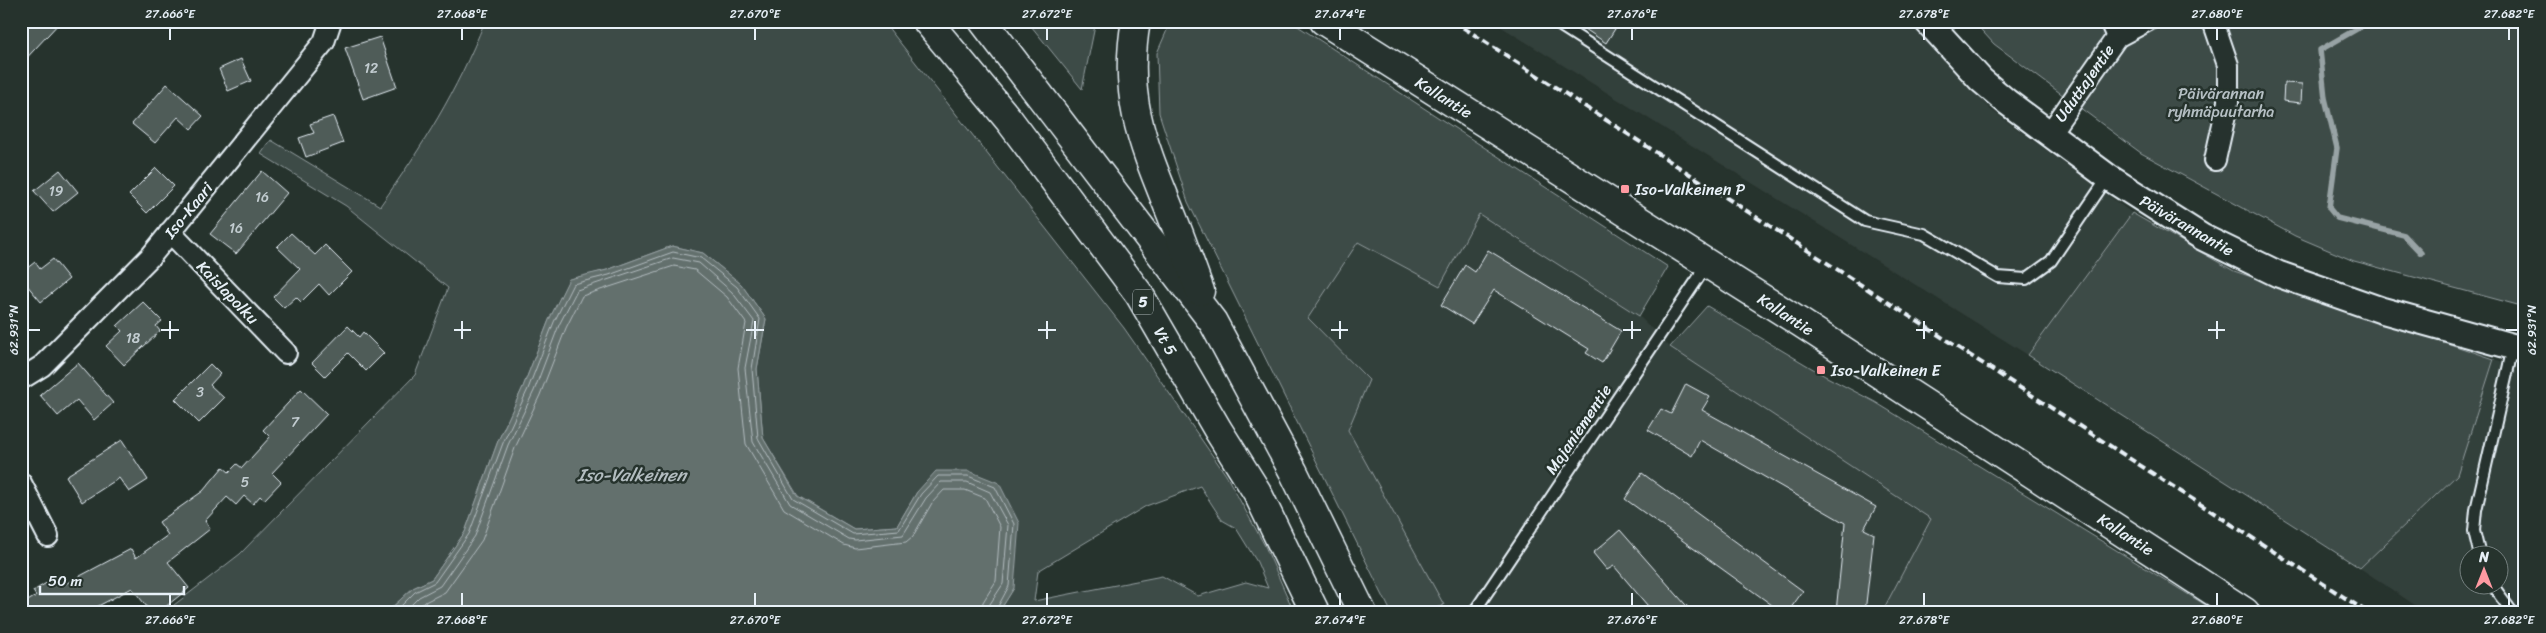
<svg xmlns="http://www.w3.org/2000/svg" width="2546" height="633" font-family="Sriracha,sans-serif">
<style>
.built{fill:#333f3a;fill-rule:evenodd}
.green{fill:#3e4b47;stroke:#939ea0;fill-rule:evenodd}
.water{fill:#636f6d;stroke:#98a3a5}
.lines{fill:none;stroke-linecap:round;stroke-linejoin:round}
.shore{stroke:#b3bdc0;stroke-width:1}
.stream{stroke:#98a3a5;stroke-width:5.5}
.building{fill:#505c59;stroke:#e8f1f8}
.service-casing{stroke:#e8f1f8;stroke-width:14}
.minor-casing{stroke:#e8f1f8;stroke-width:24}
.tertiary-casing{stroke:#e8f1f8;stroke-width:29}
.secondary-casing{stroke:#e8f1f8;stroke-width:31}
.motorway-casing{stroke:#e8f1f8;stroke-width:31}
.service{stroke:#26332d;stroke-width:10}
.minor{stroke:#26332d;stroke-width:20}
.tertiary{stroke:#26332d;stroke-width:25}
.secondary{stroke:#26332d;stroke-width:28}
.motorway{stroke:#26332d;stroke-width:28}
.rail{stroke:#e8f1f8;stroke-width:4;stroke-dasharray:8 4;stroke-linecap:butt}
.ticks{fill:none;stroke:#e8f1f8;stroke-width:2}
.poi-dot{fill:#ff9aa2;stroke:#26332d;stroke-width:2}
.labels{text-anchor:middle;stroke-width:5;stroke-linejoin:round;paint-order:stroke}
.number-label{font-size:14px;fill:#c2ccd0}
.shield{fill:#26332d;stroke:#aeb8bb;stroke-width:1}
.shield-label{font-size:15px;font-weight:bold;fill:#e8f1f8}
.street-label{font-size:16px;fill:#e8f1f8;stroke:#26332d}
.park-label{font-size:16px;fill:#b5bfc3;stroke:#26332d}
.poi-label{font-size:16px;fill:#e8f1f8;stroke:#26332d;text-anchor:start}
.water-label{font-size:18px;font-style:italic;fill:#b3bdc0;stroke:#26332d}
.neatline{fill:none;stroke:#e8f1f8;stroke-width:2}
.ticks-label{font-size:12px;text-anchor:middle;fill:#e8f1f8}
</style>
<rect width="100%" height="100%" fill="#26332d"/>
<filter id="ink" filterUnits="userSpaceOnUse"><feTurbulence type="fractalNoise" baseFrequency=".02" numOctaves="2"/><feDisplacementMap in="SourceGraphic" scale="10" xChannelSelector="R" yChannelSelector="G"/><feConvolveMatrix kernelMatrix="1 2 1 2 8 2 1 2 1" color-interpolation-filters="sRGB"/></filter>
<g filter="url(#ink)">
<!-- built -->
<g class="built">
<polygon points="1492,21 1907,21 1990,109 2132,213 2028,355"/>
<polygon points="1479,214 1639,316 1670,347 1931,519 1882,612 1424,612 1443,605 1348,430 1369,379 1308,318 1358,242 1440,285"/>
<path d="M2494 359 2525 369V612H2425L2360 568 2457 475ZM2468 556H2498V586H2468Z"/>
</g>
<!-- green -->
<g class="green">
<path d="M485 21H883L1124 328 1226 475 1265 546 1294 612H999L1014 588 917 492 897 526 854 529 798 496 763 438 757 369 766 319 741 284 703 253 672 246 607 270 569 280 549 320 523 387 498 441 465 532 432 579 413 588 387 612H165L240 554 415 375 448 288 346 206 261 154 271 140 380 206C424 144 456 93 485 21ZM1200 486 1222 520 1236 528 1257 562 1268 588 1246 582 1198 596 1162 576 1034 601 1038 571 1146 506Z"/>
<polygon points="1027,21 1096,21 1082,89"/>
<polygon points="1171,21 1290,21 1668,267 1639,316 1479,214 1440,286 1358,242 1308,318 1369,380 1348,430 1444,605 1424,612 1391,612 1188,202 1159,113 1157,53"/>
<polygon points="1973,21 2525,21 2525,307 2354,261 2295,236 2141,153 1994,44"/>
<polygon points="2132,213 2234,271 2494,359 2457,475 2360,568 2028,355"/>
<polygon points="1707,306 1825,376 1875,402 2217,612 1882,612 1931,519 1670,347"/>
</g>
<!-- water -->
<polygon class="water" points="672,246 703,253 741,284 766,319 757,369 763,438 797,496 854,529 897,526 917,492 936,471 969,471 999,483 1019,523 1014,588 999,612 387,612 413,588 432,579 465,532 498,441 523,387 549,320 569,279 607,270"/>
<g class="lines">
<!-- shore -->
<g class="shore">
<polyline points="395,612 415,592 435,582 469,534 503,443 528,389 554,322 573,284 609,275 673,252 701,258 737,287 760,319 752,369 758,438 793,499 853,534 899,530 921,494 938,476 968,476 995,487 1014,524 1009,586 995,612"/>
<polyline points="404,612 419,597 440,586 475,536 508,445 534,391 559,325 577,290 673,258 699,263 732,292 754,321 745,368 753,442 790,504 849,539 855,540 903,535 926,498 941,482 967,482 990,492 1008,525 1003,584 990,604 988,612"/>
<polyline points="415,612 423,603 445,592 482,540 515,448 540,395 566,328 582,296 674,266 695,270 727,297 746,323 738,368 746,444 784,509 844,545 855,548 906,542 913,536 932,503 944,490 965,490 985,498 1000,527 996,581 983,602 981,612"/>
</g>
<!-- stream -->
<polyline class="stream" points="2390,21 2389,24 2367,23 2320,50 2325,98 2337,148 2329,208 2337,218 2404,235 2421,253"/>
</g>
<!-- building -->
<g class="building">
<polygon points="26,21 61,21 21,64 21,26"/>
<polygon points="1573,21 1620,21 1606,43"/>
<polygon points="380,37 397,87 363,99 345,48"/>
<polygon points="241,59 251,81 228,91 219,69"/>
<polygon points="2284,83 2302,84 2301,103 2283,101"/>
<polygon points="167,84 203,116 191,129 178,117 155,143 132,124"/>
<polygon points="333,116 343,143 306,157 299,138 314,133 310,124"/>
<polygon points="156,168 174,186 147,213 129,195"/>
<polygon points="60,170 78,192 53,212 34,191"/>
<polygon points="262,171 287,193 236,254 210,234"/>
<polygon points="291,233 315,255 325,245 352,272 329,295 319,284 301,302 296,297 284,308 273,297 300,269 277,247"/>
<polygon points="1488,250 1621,331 1602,363 1586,353 1589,349 1494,290 1472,324 1441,305 1465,265 1475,272"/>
<polygon points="53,259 69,279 41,302 21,278 21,273 35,262 40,269"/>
<polygon points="143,302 162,321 156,326 160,331 124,365 106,346 122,331 117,326"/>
<polygon points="348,326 359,337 363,332 384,353 366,371 348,353 325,376 312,363"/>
<polygon points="78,363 113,403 94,420 77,400 58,416 40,395"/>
<polygon points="210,364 220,374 210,385 224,398 199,423 175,399"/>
<polygon points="1686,384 1710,397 1702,410 1876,507 1864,529 1874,534 1865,612 1836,612 1845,523 1700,440 1692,456 1648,430 1661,409 1671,414"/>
<polygon points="301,389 327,414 272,473 281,482 264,500 260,496 253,504 244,496 236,505 227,497 205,521 210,529 168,562 189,588 159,612 151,612 132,588 87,612 21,612 21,605 36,596 33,591 60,575 65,584 131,549 136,558 168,535 159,522 203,491 223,467 229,472 237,464 242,468 270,437 263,430"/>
<polygon points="122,440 148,480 129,492 119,478 82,502 66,476"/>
<polygon points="1642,473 1803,591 1788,612 1771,612 1772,605 1625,499"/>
<polygon points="1620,530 1692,612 1653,612 1614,566 1607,570 1593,553"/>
</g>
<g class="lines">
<defs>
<g id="service">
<polyline points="1553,21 1865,221 1924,234 1998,277 2026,279 2051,261 2108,177"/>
<polyline points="2480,556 2474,531 2476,510 2513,347"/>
<polyline points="2493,586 2512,612"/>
<polyline points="1474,612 1707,265"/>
</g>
<g id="minor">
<polyline points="2110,21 2117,37"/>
<polyline points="2213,21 2228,65 2228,102 2215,160"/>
<polyline points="2050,133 2117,37 2147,21"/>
<polyline points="170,232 286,353"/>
<polyline points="21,379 42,366 151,256 324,42 331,21"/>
<polyline points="21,483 48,536"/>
</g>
<polyline id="tertiary" points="1927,21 1981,80 2007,102 2108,177 2202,237 2278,274 2381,310 2525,350"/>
<polyline id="secondary" points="1324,21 1801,323 2245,612"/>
<g id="motorway">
<polyline points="927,21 1009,120 1139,294 1218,430 1257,492 1315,612"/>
<polyline points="983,21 1213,322 1293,471 1362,612"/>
<path d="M1136 21C1122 99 1144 146 1172 216 1182 241 1191 266 1200 291"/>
</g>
</defs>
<!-- service casing -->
<use href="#service" class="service-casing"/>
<!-- minor casing -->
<use href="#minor" class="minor-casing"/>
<!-- tertiary casing -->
<use href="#tertiary" class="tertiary-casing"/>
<!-- secondary casing -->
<use href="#secondary" class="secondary-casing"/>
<!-- motorway casing -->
<use href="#motorway" class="motorway-casing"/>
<!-- service -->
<use href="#service" class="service"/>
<!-- minor -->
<use href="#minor" class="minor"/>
<!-- tertiary -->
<use href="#tertiary" class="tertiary"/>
<!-- secondary -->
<use href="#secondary" class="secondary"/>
<!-- motorway -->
<use href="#motorway" class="motorway"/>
<!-- rail -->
<polyline class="rail" points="1453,21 2367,612"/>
</g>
</g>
<!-- ticks -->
<path class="ticks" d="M170 28V40M462 28V40M755 28V40M1047 28V40M1340 28V40M1632 28V40M1924 28V40M2217 28V40M2509 28V40M170 321V339M462 321V339M755 321V339M1047 321V339M1340 321V339M1632 321V339M1924 321V339M2217 321V339M28 330H40M161 330H179M454 330H471M746 330H764M1038 330H1056M1331 330H1348M1623 330H1641M1916 330H1933M2208 330H2225M2506 330H2518M170 593V606M462 593V606M755 593V606M1047 593V606M1340 593V606M1632 593V606M1924 593V606M2217 593V606M2509 593V606"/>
<!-- markers -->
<g class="poi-dot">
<rect x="1620" y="184" width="10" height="10" rx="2.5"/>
<rect x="1816" y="365" width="10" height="10" rx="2.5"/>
</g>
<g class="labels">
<!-- number labels -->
<g class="number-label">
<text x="371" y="73">12</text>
<text x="56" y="196">19</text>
<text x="262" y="202">16</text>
<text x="236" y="233">16</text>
<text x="133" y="343">18</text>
<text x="200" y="397">3</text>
<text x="295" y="427">7</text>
<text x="245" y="487">5</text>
</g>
<!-- shield labels -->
<rect class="shield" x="1133" y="289.5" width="20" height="25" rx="4"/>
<g class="shield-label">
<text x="1143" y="307">5</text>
</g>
<!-- street labels -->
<g class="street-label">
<text transform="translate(2084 83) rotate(-55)" y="6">Uduttajentie</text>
<text transform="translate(1444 97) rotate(32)" y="6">Kallantie</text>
<text transform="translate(188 210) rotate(-51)" y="6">Iso-Kaari</text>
<text transform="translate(2187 225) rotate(30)" y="6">Päivärannantie</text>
<text transform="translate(228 292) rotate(46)" y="6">Kaislapolku</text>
<text transform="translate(1786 314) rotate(33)" y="6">Kallantie</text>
<text transform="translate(1166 341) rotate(60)" y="6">Vt 5</text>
<text transform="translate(1578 429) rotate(-56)" y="6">Majaniementie</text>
<text transform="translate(2126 534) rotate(33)" y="6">Kallantie</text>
</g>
<!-- park labels -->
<g class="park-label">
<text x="2221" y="99">Päivärannan<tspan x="2221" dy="18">ryhmäpuutarha</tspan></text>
</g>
<!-- poi labels -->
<g class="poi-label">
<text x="1635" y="195">Iso-Valkeinen P</text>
<text x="1831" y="376">Iso-Valkeinen E</text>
</g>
<!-- water labels -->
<g class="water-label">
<text x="632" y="481">Iso-Valkeinen</text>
</g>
</g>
<!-- margin -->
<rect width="2546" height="633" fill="none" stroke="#26332d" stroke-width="55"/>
<!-- north arrow -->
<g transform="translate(2484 570)"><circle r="24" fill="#26332d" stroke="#747f7e"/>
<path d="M0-4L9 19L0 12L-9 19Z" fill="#ff9aa2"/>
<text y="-8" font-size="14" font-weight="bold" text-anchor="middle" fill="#e8f1f8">N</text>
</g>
<!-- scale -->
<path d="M40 586v8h144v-8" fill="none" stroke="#e8f1f8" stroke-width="2.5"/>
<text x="48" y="586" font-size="15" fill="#e8f1f8" stroke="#26332d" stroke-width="4" paint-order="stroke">50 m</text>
<rect x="28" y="28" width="2490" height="578" class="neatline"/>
<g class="ticks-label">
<text x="170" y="18">27.666°E</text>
<text x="462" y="18">27.668°E</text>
<text x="755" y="18">27.670°E</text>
<text x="1047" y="18">27.672°E</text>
<text x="1340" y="18">27.674°E</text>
<text x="1632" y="18">27.676°E</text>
<text x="1924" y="18">27.678°E</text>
<text x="2217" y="18">27.680°E</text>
<text x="2509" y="18">27.682°E</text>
<text transform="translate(14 330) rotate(-90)" y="4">62.931°N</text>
<text transform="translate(2532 330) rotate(-90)" y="4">62.931°N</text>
<text x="170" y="624">27.666°E</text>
<text x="462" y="624">27.668°E</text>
<text x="755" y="624">27.670°E</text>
<text x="1047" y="624">27.672°E</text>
<text x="1340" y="624">27.674°E</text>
<text x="1632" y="624">27.676°E</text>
<text x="1924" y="624">27.678°E</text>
<text x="2217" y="624">27.680°E</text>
<text x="2509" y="624">27.682°E</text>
</g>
</svg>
